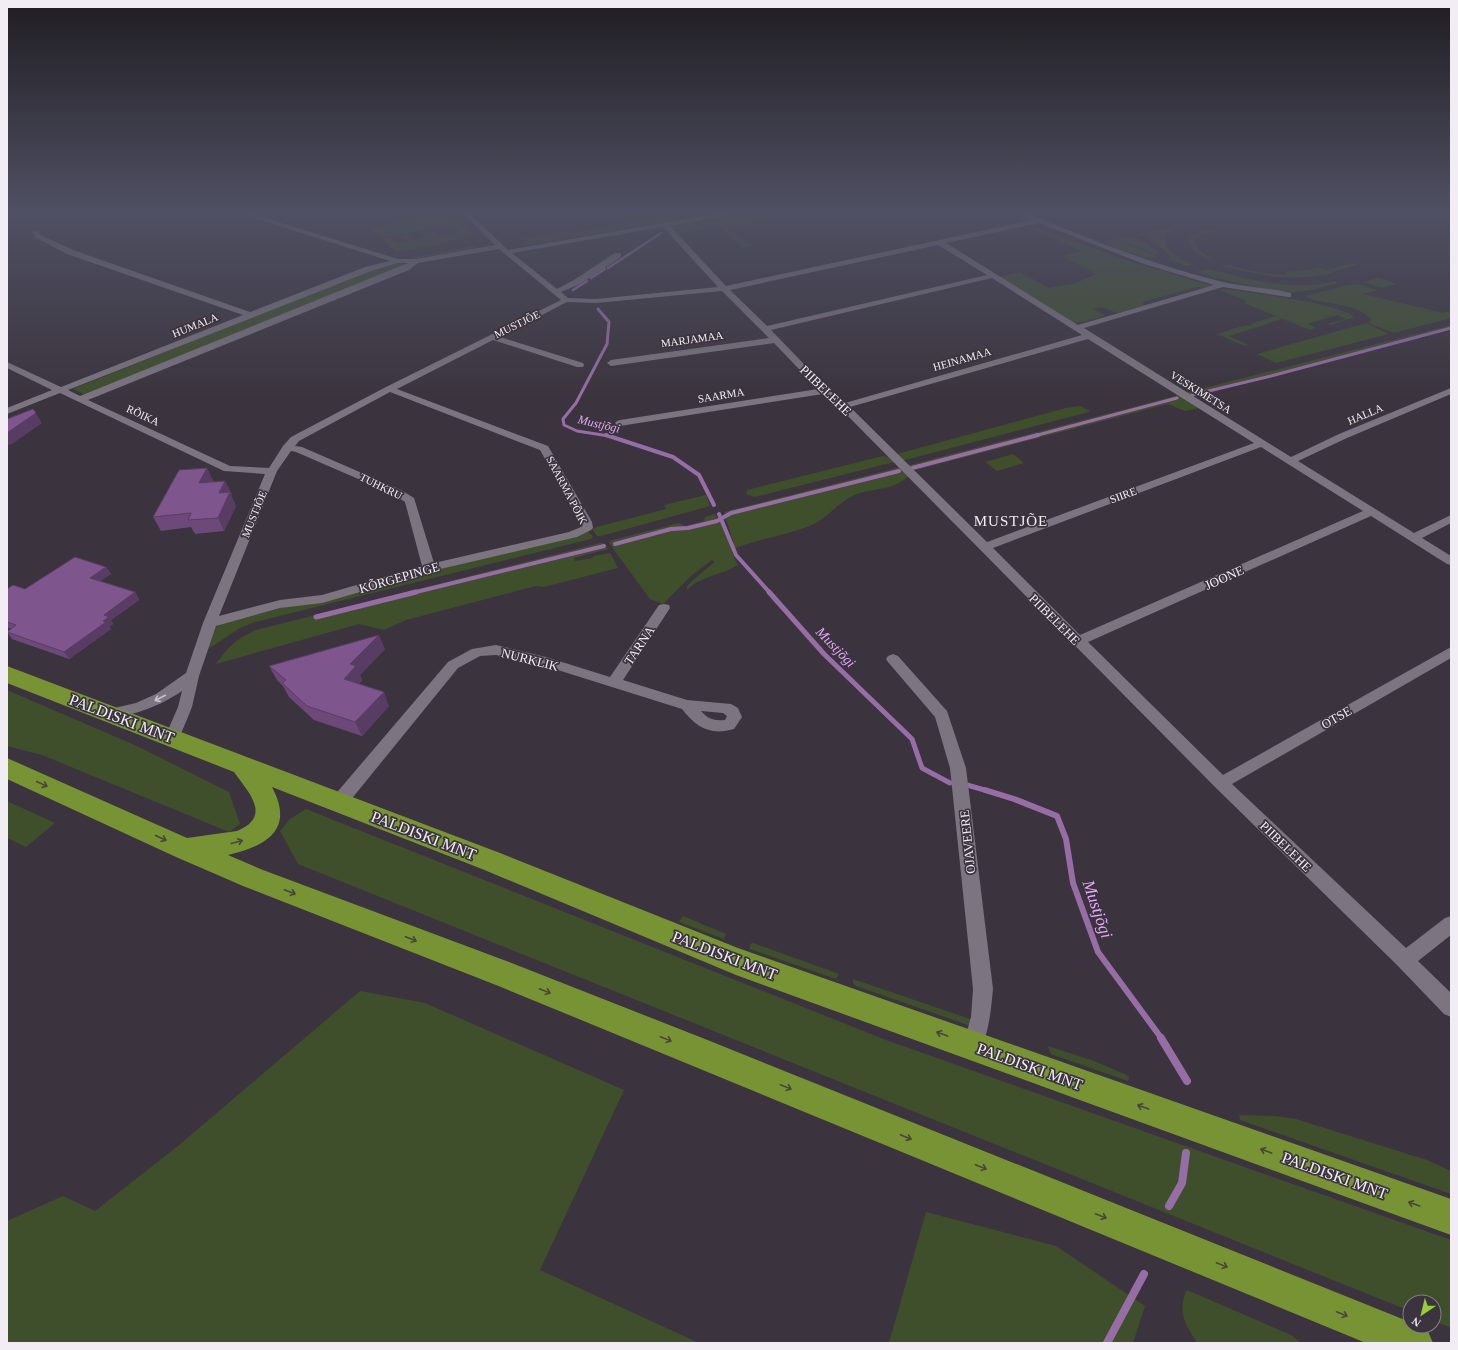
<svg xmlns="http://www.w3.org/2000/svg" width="1458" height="1350" font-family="'Times New Roman',serif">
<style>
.green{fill:#3f4f2c}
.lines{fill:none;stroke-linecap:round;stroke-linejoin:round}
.stream-far5{stroke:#976da6;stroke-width:2.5}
.stream-far4{stroke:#976da6;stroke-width:3}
.stream-far3{stroke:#976da6;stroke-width:4}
.stream-far2{stroke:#976da6;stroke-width:5}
.stream-far1{stroke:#976da6;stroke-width:6}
.stream{stroke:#976da6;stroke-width:8}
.street{fill:#7c7480;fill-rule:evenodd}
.primary{fill:#779333;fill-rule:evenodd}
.wall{fill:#6d4979}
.shaded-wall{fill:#593c63}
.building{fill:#7f558d;stroke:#593c63}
.oneway{stroke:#c9c3cb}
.oneway2{stroke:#47473c}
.labels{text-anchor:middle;stroke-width:3.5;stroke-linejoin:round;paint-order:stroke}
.far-street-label{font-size:11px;fill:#f2edf4;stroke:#3b343e}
.far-water-label{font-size:12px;font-style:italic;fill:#e6a9fb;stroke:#3b343e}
.street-label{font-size:13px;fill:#f2edf4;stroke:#3b343e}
.water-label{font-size:14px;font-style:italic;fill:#e6a9fb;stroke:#3b343e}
.quarter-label{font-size:15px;letter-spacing:1px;fill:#f2edf4;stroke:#3b343e}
.near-street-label{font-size:16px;fill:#f2edf4;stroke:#3b343e}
.near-water-label{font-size:17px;font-style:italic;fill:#e6a9fb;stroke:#3b343e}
</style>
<rect width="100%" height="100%" fill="#3b343e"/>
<!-- green -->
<g class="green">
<polygon points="754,211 761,212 765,214 714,223 767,215 774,219 728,227 730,229 728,230 754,246 743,248 719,226 676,234 671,227 685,223"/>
<polygon points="695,212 699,214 698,216 527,245 520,237 536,237 568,231 571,233"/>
<polygon points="406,213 412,218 445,213 476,235 444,243 396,252 383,240 391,238 396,243 407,241 403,236 409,235 414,240 425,237 421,233 433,231 438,236 460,232 449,225 381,238 371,228 408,221 400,214"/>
<path d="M1179 226 1166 233C1159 250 1181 259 1193 265L1186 266 1168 259 1170 256C1159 246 1151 237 1136 235Z"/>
<polygon points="1027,227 1034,227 1123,259 1212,286 1205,288 1197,287 1142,302 1144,305 1117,313 1101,307 1093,309 1104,315 1105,316 1083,322 1073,322 1000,277 1020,272 1049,288 1076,283 1096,274 1062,256 1082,251"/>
<path d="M1211 229 1216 231 1201 235 1195 241 1198 250 1213 260H1210L1193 250 1189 241C1193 232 1203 231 1211 229Z"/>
<path d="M1125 237C1140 237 1150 244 1160 256L1117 239Z"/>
<polygon points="1115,239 1158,257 1145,258 1108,245 1107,242"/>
<polygon points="474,246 477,248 413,259 415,257"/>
<polygon points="401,263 406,265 92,392 84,394 73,389 364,272 390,265"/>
<polygon points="1351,263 1359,264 1323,275 1310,270 1319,267 1327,270"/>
<path d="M1227 265C1246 270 1266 274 1287 275L1285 272 1308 270 1322 275C1289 281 1255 275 1223 266Z"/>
<path d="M1209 269C1247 279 1296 292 1335 281L1337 283 1312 290 1287 293 1233 282 1195 272Z"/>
<polygon points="1378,278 1380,278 1397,284 1381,288 1363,282"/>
<path d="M1352 284 1361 285 1376 290 1363 294 1443 313 1451 311V318L1394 333 1368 323 1371 321C1363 303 1320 305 1305 296Z"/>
<path d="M1224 289C1245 292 1343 304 1354 317L1331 325 1327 324 1346 319 1337 315 1308 324 1316 328 1321 326 1310 330 1244 303 1247 301 1219 290Z"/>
<polygon points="1275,316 1282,319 1229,336 1248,345 1245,346 1217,334 1246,325 1252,326 1251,324"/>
<polygon points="1366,323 1389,334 1276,363 1257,354"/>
<polygon points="1451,325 1451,328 1271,376 1192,395 1185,393"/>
<polygon points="1179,395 1200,408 1185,411 1168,404 912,471 906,466"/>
<polygon points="1080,406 1090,411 1089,412 901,461 897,454 1066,408"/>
<polygon points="1013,454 1024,463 997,471 985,462"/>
<polygon points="883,456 888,457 894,462 755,497 746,494 747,490"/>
<path d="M900 467 908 476C896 490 874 488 857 494 839 501 829 517 812 525 787 535 760 539 735 548L724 512Z"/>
<polygon points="706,495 710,506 601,536 597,536 592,529 597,527 666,509 664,505"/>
<path d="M715 514 723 525 735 560 738 565C722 575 701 576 687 590V586L693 580 715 562 712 560 692 575 663 604 650 599 609 543 612 540 679 523 685 526 704 521 705 517Z"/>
<polygon points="588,531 593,537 591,539 255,622 240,628 208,649 216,627 227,621 572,537"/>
<path d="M600 543H604L608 549 574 558 575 561 593 558V556L610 553 618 568 544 587 536 586 406 620 384 630 359 624 216 664C230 645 235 640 256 630Z"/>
<polygon points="7,690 137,746 229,792 240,824 229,832 42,755 7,746"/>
<polygon points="7,801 55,823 26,847 7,838"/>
<polygon points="306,809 886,1040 1451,1240 1451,1328 1434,1321 1434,1302 1410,1302 1410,1311 298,864 280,831 290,819"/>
<polygon points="683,916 726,934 724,939 679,922"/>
<polygon points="753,943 839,974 836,979 750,949 750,944"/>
<polygon points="853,979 973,1020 968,1025 856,986 853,983"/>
<polygon points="360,991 425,1003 624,1090 540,1270 699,1343 7,1343 7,1221 63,1196 95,1211 178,1146"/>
<polygon points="1048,1046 1094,1061 1129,1076 1128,1081 1051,1054"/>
<polygon points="1239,1115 1275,1116 1296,1119 1427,1160 1451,1171 1451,1194 1240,1120"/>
<polygon points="926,1212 1056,1246 1145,1306 1133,1343 889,1343"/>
<path d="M1187 1290 1291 1335 1301 1343H1197C1189 1329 1180 1319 1183 1302 1184 1298 1184 1294 1187 1290Z"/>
</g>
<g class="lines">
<!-- stream-far5 -->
<g class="stream-far5">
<polyline points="608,268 661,233"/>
<polyline points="591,278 605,269"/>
<polyline points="573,290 587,281"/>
</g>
<!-- stream-far4 -->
<g class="stream-far4">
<polyline points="598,309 609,322 607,344 576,403 563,419 564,425 577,431 609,436"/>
<polyline points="1192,395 1271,376 1451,328"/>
<polyline points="1034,436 1177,398"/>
</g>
<!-- stream-far3 -->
<g class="stream-far3">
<polyline points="606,435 673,457 699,475 714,505"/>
<polyline points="912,468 1038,435"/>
<polyline points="719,514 736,555 770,593"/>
<polyline points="615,544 671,529 688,528 717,521 731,513 899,471"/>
<polyline points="412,593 604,546"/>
</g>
<!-- stream-far2 -->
<g class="stream-far2">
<polyline points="769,592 824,654 912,739 922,768 950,783"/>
<polyline points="316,617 416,592"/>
<polyline points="967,785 988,791"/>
</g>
<!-- stream-far1 -->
<polyline class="stream-far1" points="985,790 1014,799 1057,816 1066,839 1073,883 1098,952 1162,1039"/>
<!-- stream -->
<g class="stream">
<polyline points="1161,1038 1187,1081"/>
<polyline points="1169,1206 1182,1183 1186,1153"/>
<polyline points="1107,1343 1144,1274"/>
</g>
<!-- street -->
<g class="street">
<path d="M226 209H236L398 259H416L495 245 458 209H465L508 250 743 209H759L670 226 726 286 1032 220 1008 209H1017C1082 236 1147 263 1215 280 1240 287 1266 287 1291 293V297H1288L1223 287 1084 328 1291 457 1339 434 1451 388V394L1347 438 1298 461 1414 533 1451 515V523L1422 538 1451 556V565L1447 564 1371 516 1088 642 1223 775 1451 647V658L1232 784 1406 948 1445 918 1451 916V935L1418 961 1451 993V1017L1444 1014 1398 966 1215 787 840 408 823 394 620 426 617 425 615 423 617 421 620 420 818 389 774 343 611 366 607 363 611 360 769 338 722 291 596 303 567 302 500 337 583 363 584 365 583 367H577L493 340 397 389 548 446 592 522 593 528 591 530 577 537 432 571 322 603 280 608 216 626 199 676 192 707 178 741 173 743 168 741 165 737 178 707 182 691C158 707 139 713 111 719L106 718 104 714 106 710 136 703 156 694 186 673 203 623 265 474 224 471 60 393 7 414V408L52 390 7 368V362L61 387 243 315 67 254 35 237 33 232 38 231 40 235 73 250 250 312 365 267 390 261ZM1039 223 1144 264 1214 285 1078 325 946 243ZM663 227 718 287 596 299 568 298 561 292 580 284 621 257V253H615L574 280 557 289 512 253ZM938 245 987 275 767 326 730 290ZM499 249 561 300 386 387 291 437 283 446 269 468 230 466 88 400 409 270 418 263ZM398 263H408L80 396 68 390 371 271ZM992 278 1082 335 845 403 828 389 771 330ZM1088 339 1254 443 987 542 850 407ZM390 392 540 450 580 522 581 527 569 532 434 563 414 498 401 490 302 447 295 446 299 441ZM1261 447 1363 511 1080 635 993 548ZM291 451 296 452 393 494 405 502 422 566 322 595 280 600 219 616 277 471Z"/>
<path d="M664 604 669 605 670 608 623 680 687 700 731 704 738 708 742 717 734 729C710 736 696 727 682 709L545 666 496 655 480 656 458 668 345 807 339 809 333 807 331 802 333 797 448 662 472 649 496 645 546 657 610 677 659 605ZM701 711 723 713 727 716 725 720C714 721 708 719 701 711Z"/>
<path d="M893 654 898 656 947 711 966 768 993 989C991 1011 989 1031 980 1052L973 1055 966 1052 963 1045 971 1017 973 989 950 768 935 717 888 662 886 659 888 656Z"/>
</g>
<!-- primary -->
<path class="primary" d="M7 666 500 853 738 948 1451 1199V1235L736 975 482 869 272 787C295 830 266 846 228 855L263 870 509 962 705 1039 1410 1322V1326H1419L1427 1329 1433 1343H1366L501 987 243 886 176 857 7 779V758L187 838 237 831C273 816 248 792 234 772L7 683Z"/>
</g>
<!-- wall -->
<g class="wall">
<polygon points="207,468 213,481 232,494 231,495 236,506 224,531 195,534 191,527 161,531 153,517"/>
<polygon points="106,567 111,574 100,581 135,592 139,600 111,620 113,624 109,627 111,629 69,659 12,639 7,632 11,629 7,627 7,589 25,589"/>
<polygon points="385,649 360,675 362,680 359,684 389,706 362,736 314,720 289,697 283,686 277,680 269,666"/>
</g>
<!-- shaded-wall -->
<g class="shaded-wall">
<polygon points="33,409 42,423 12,444 7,445 7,433"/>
<polygon points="207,468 213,481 199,483"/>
<polygon points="225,481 232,494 231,495 236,506 224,531 218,518 219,493"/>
<polygon points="106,567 111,574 94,585 90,578"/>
<polygon points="135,592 139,600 111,620 113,624 109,627 111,629 69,659 64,652 103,621 104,615"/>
<polygon points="379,635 385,649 360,675 362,680 350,693 344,679 350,664"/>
<polygon points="384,692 389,706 362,736 355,722"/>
</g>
<!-- building -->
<g class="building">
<polygon points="33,409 36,413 7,433 7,419"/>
<polygon points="207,468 199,483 225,481 219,493 230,492 218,518 188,520 191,513 153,517 179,470"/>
<polygon points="75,557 106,567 90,578 135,592 104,615 109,617 103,621 106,622 64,652 7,632 16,625 7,622 7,589 13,585 25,589"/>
<polygon points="379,635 350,664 356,666 344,679 384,692 355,722 307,706 282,683 286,680 269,666"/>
</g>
<!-- one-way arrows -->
<defs><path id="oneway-shaft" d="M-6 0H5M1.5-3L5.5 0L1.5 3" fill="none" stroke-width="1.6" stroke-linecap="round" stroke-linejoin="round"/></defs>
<use class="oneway" href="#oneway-shaft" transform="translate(160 698) rotate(153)"/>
<g class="oneway2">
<use href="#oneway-shaft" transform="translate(42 784) rotate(25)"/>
<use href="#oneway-shaft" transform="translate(161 838) rotate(25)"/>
<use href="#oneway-shaft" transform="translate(237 842) rotate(-15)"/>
<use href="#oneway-shaft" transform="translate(290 892) rotate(21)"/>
<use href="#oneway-shaft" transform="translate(411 939) rotate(21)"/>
<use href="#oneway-shaft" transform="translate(545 991) rotate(22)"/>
<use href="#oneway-shaft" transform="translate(942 1034) rotate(-160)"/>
<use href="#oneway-shaft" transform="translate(666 1039) rotate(22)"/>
<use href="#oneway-shaft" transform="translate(786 1087) rotate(22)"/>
<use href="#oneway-shaft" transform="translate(1143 1107) rotate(-160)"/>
<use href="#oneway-shaft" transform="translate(906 1137) rotate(23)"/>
<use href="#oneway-shaft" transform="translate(1266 1151) rotate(-160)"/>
<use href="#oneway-shaft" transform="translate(981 1167) rotate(22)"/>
<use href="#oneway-shaft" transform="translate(1414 1204) rotate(-160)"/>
<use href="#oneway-shaft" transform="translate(1101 1216) rotate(22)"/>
<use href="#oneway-shaft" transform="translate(1222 1265) rotate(22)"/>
<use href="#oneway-shaft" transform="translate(1342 1314) rotate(22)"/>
</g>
<!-- sky -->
<linearGradient id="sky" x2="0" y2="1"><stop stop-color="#201d22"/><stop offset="0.53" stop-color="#4f5063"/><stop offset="1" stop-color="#4f5063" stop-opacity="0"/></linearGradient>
<rect width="1458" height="398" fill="url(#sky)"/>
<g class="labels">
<!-- far-street labels -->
<g class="far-street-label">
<text transform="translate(517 324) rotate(-26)" y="4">MUSTJÕE</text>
<text transform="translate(195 325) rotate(-22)" y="4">HUMALA</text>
<text transform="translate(692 339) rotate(-8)" y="4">MARJAMAA</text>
<text transform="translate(962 359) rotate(-16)" y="4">HEINAMAA</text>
<text transform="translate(1201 392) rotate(32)" y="4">VESKIMETSA</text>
<text transform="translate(721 395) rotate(-9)" y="4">SAARMA</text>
<text transform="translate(1365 414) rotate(-23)" y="4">HALLA</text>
<text transform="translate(143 415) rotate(25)" y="4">RÕIKA</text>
<text transform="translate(381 486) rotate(26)" y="4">TUHKRU</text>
<text transform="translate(567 490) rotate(62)" y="4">SAARMA PÕIK</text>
<text transform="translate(1123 495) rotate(-20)" y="4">SIIRE</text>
<text transform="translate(254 514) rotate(-68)" y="4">MUSTJÕE</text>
</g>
<!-- far-water labels -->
<g class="far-water-label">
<text transform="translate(599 424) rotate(13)" y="4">Mustjõgi</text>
</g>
<!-- street labels -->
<g class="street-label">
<text transform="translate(826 390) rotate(44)" y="5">PIIBELEHE</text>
<text transform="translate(399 577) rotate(-16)" y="5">KÕRGEPINGE</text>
<text transform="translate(1224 577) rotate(-24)" y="5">JOONE</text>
<text transform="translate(1055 619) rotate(45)" y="5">PIIBELEHE</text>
<text transform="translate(639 645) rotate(-56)" y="5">TARNA</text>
<text transform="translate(530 659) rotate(14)" y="5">NURKLIK</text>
<text transform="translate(1336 717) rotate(-30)" y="5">OTSE</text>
<text transform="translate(967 842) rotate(-96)" y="5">OJAVEERE</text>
<text transform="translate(1286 846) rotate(44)" y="5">PIIBELEHE</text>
</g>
<!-- water labels -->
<g class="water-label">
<text transform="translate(836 647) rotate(46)" y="5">Mustjõgi</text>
</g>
<!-- quarter labels -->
<g class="quarter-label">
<text x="1011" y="526">MUSTJÕE</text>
</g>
<!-- near-street labels -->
<g class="near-street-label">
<text transform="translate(122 718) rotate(21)" y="6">PALDISKI MNT</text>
<text transform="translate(424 835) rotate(21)" y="6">PALDISKI MNT</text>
<text transform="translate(725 955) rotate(21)" y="6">PALDISKI MNT</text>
<text transform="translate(1030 1066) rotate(20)" y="6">PALDISKI MNT</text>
<text transform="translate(1335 1175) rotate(20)" y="6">PALDISKI MNT</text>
</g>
<!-- near-water labels -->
<g class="near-water-label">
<text transform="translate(1098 909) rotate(71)" y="6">Mustjõgi</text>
</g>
</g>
<!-- border -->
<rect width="1458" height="1350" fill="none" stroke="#f2edf4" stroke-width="16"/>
<!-- north arrow -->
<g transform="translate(1422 1314) rotate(215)"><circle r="19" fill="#3b343e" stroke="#847e87"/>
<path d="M0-3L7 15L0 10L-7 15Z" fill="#95cc3b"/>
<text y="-6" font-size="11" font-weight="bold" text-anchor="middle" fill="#f2edf4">N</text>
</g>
</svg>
